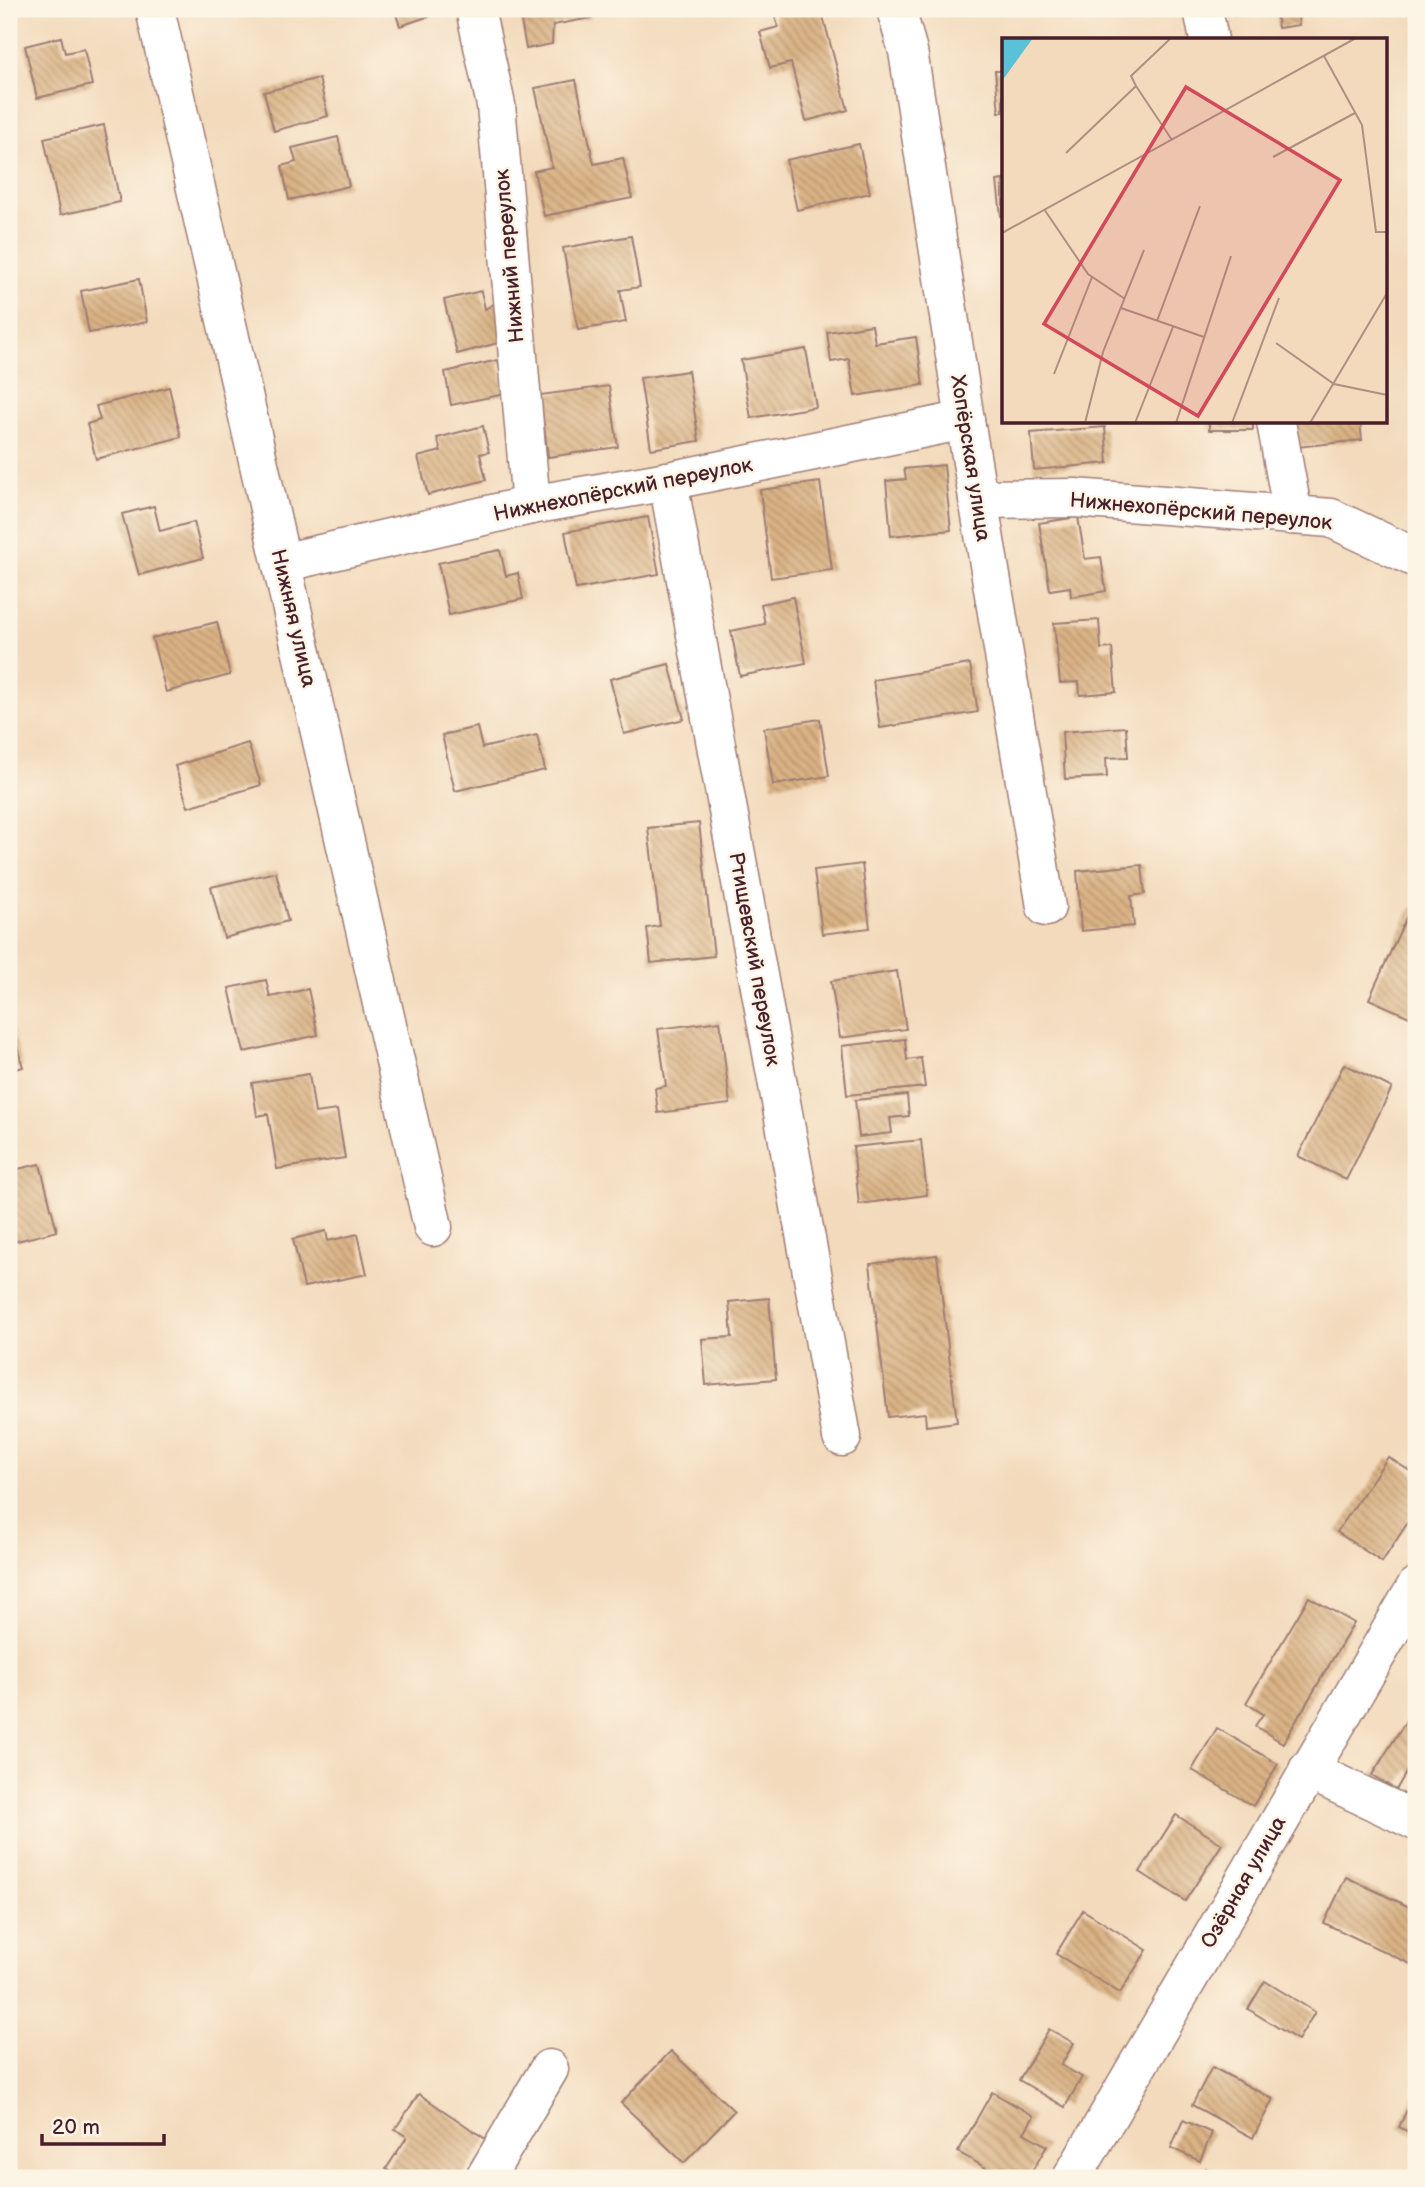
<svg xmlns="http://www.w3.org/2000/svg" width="1425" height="2187" font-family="'Balsamiq Sans',sans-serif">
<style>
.building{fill:url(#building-back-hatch)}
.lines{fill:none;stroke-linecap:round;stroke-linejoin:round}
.minor-casing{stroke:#9e7c74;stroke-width:41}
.minor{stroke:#fff;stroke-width:38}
.labels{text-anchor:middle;stroke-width:5;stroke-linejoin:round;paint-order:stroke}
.street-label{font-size:21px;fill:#4a1f2b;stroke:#fcf5e5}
.inset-road{fill:none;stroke:#af8f82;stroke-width:2}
.view{fill:#d1495b;fill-opacity:0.15;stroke:#d1495b;stroke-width:3.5}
.inset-edge{fill:none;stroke:#4a1f2b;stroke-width:3.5}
</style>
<defs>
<pattern id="building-back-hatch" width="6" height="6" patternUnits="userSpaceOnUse" patternTransform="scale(1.75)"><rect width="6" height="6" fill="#dab385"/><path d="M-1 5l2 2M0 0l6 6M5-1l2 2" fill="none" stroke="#b3916d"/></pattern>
</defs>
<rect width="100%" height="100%" fill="#fcf5e5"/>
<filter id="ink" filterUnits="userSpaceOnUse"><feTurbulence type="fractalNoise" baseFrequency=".0143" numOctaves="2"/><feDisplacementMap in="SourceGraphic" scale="14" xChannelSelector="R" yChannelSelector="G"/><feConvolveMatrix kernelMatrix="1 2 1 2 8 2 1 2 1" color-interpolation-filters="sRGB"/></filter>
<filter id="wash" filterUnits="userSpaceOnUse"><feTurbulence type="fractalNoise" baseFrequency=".00686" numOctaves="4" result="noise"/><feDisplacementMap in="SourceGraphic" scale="28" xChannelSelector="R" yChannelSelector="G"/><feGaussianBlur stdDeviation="1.57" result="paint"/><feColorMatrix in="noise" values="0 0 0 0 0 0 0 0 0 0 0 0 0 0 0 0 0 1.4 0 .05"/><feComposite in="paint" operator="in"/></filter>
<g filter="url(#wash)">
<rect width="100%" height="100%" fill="#f3dabc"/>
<g id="blocks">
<!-- building -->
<g class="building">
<polygon points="394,9 451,9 400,26"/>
<polygon points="519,9 589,9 591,18 553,25 552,44 526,49"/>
<polygon points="773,9 821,9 848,110 806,121 791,63 770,68 760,32 778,27"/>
<polygon points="1233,9 1297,9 1299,25 1278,28 1276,11 1234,16"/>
<polygon points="61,37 65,53 84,49 92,85 37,98 25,46"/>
<polygon points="995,71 1003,71 1003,112 999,112"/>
<polygon points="319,78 328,116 274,131 264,92"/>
<polygon points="576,80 594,164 623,158 632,198 544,216 534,171 552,167 535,88"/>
<polygon points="1416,101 1416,118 1410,115"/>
<polygon points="104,125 120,202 60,215 44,138"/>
<polygon points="338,137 349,186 289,200 282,166 296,162 292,148"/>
<polygon points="859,144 870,193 797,210 786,160"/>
<polygon points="1003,180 1003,215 1001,216 997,181"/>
<polygon points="631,236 640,287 620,290 626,322 578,330 563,248"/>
<polygon points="139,279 147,322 89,333 81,291"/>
<polygon points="481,291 485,309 499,301 509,340 457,354 444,300"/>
<polygon points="872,325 875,343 916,337 923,385 855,396 849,359 831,362 827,332"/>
<polygon points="806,349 816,407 751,418 741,360"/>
<polygon points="498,360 505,394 451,405 445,372"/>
<polygon points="688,371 699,441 651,449 640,378"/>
<polygon points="609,386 618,447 548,457 540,395"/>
<polygon points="169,387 181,437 96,459 87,424 100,420 96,406"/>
<rect x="1209" y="422" width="44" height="8"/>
<polygon points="1294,422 1360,422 1362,440 1297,447"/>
<polygon points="483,426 489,452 480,454 486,480 428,495 418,457 441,451 437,438"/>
<polygon points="1105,427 1108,463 1034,470 1031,433"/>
<polygon points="944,465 951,530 891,536 886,481 906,479 904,469"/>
<polygon points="820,482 832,570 771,578 760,490"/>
<polygon points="154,506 160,531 194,522 203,558 139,575 122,514"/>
<polygon points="648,517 659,574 576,589 565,532"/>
<polygon points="1078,517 1085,559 1101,557 1106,591 1071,597 1070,587 1050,590 1039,523"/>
<polygon points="500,550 506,576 518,573 523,599 449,615 438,563"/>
<polygon points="793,597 806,663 740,676 731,631 765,624 761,604"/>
<polygon points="1099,620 1101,649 1112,648 1116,692 1080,695 1079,682 1060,683 1054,623"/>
<polygon points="217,622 230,675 166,692 152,638"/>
<polygon points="669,664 684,719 624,734 610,679"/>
<polygon points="970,664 978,712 880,728 873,680"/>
<polygon points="820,719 829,776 773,785 764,728"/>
<polygon points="477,727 482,748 537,735 545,770 455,791 442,735"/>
<polygon points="1126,727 1128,757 1106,758 1107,777 1065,779 1062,732"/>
<polygon points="248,743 261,785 188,807 175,766"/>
<polygon points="699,823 714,956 651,963 647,928 660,926 648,828"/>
<polygon points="862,864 870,928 822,934 814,870"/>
<polygon points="1142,865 1145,894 1131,896 1134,926 1081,931 1077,871"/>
<polygon points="276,872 288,921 224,938 211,887"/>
<polygon points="1411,907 1416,909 1416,1020 1369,999"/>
<polygon points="897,971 906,1029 840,1038 831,981"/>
<polygon points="266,980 270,997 308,989 318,1035 244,1052 229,988"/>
<polygon points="9,1018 23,1067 9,1071"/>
<polygon points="720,1021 730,1104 658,1113 655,1088 666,1086 658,1029"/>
<polygon points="905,1039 907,1060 921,1058 925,1087 847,1095 842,1046"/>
<polygon points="1344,1064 1392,1088 1346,1180 1298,1156"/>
<polygon points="309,1074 315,1113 337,1110 345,1158 277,1169 268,1114 257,1116 252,1083"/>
<polygon points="907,1095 909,1116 890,1118 892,1133 859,1137 855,1100"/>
<polygon points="921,1140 927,1195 859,1204 853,1147"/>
<polygon points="40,1164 57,1231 9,1243 9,1189 13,1188 9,1171"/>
<polygon points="326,1231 328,1241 358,1234 367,1274 304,1287 293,1239"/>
<polygon points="937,1255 957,1422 926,1426 925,1413 888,1417 870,1264"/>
<polygon points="769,1298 776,1379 706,1385 702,1339 732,1337 729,1302"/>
<polygon points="1388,1457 1416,1475 1416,1510 1382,1562 1337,1532"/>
<polygon points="1309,1597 1354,1623 1283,1743 1255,1726 1263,1714 1246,1703"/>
<polygon points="1416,1705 1416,1774 1408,1769 1396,1790 1372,1775"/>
<polygon points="1217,1728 1278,1764 1253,1806 1192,1770"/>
<polygon points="1176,1815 1222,1844 1185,1901 1140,1872"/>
<polygon points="1346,1877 1416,1910 1416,1950 1410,1964 1324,1923"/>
<polygon points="1083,1910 1147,1950 1120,1993 1056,1954"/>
<polygon points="1265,1981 1315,2012 1298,2040 1248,2009"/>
<polygon points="1049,2029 1074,2043 1061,2065 1082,2077 1065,2107 1019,2080"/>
<polygon points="671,2051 734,2111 684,2163 621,2103"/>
<polygon points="1212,2067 1273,2099 1253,2138 1192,2105"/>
<polygon points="992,2092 1034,2116 1024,2133 1047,2146 1028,2178 1004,2178 958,2152"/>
<polygon points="419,2094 487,2140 461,2178 401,2178 386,2169 407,2137 395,2129"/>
<polygon points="1414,2095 1416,2096 1416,2136 1399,2127"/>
<polygon points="1183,2120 1212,2133 1200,2161 1171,2148"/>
<polygon points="1206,2168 1224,2178 1200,2178"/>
</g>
</g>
</g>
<g filter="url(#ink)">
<use href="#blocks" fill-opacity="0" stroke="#9e7c74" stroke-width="2"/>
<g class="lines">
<defs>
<g id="minor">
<polyline points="155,9 433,1227"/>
<polyline points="475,9 496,105 531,505"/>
<polyline points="896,9 908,51 965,420 1046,907"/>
<polyline points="1203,9 1209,40"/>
<polyline points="1276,422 1293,515"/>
<polyline points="668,481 842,1437"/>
<polyline points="978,499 1075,498 1331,518 1416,558"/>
<polyline points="282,563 531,505 668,481 965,420"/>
<polyline points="1308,1770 1416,1821"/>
<polyline points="485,2178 549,2069"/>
<polyline points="1072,2178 1416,1587"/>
</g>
</defs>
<!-- minor casing -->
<use href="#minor" class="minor-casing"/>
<!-- minor -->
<use href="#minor" class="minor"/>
</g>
</g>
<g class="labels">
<!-- street labels -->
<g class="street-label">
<text transform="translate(509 256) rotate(-95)" y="7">Нижний переулок</text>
<text transform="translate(971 458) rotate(81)" y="7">Хопёрская улица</text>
<text transform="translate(623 489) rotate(-11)" y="7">Нижнехопёрский переулок</text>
<text transform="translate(1201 511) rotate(5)" y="7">Нижнехопёрский переулок</text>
<text transform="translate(294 618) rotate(77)" y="7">Нижняя улица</text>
<text transform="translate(755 959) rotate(80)" y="7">Ртищевский переулок</text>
<text transform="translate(1243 1882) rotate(-60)" y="7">Озёрная улица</text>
</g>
</g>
<!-- overview -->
<g transform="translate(1002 38)">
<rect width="385" height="385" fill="#f3dabc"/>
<path d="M0 0H31L0 43Z" fill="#5bc1d8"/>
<path class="inset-road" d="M322 18 360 87 374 194H385M134 48 170 102M64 115 134 48 129 38 169 0M271 119 353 75M42 171 86 236 123 261M0 195 354 0M119 270 202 299M155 283 198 168M274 305 332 346 385 357M52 336 90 239M83 385 101 314 142 212M133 385 171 289M174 385 229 218M230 385 277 260M308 385 385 255"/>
<path class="view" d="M184 49 338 142 196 378 42 286Z"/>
<rect width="385" height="385" class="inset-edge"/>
</g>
<!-- margin -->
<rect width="1425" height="2187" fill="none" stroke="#fcf5e5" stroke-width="35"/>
<!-- scale -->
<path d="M42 2134v10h122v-10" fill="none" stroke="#4a1f2b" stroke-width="3.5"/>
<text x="52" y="2134" font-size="21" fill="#4a1f2b" stroke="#fcf5e5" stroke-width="5" paint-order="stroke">20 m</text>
</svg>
